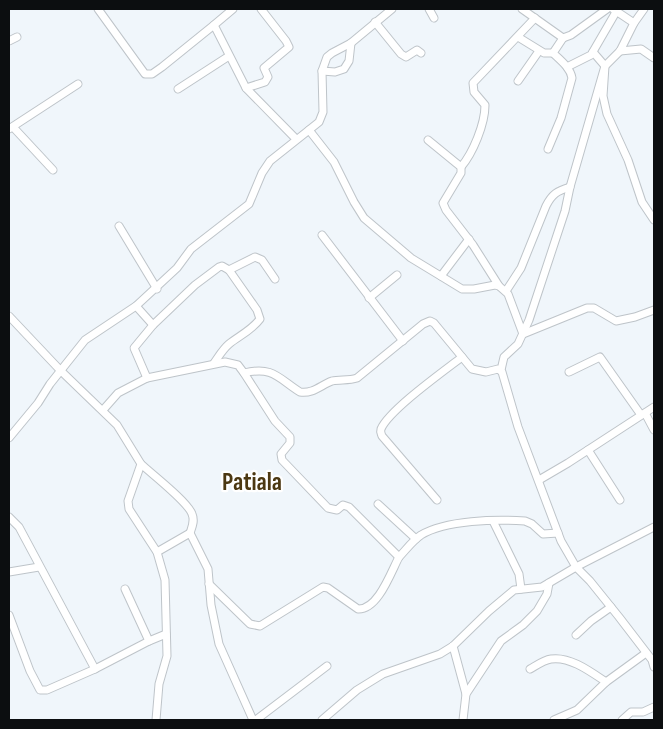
<svg xmlns="http://www.w3.org/2000/svg" width="663" height="729" font-family="'Sofia Sans Condensed',sans-serif">
<style>
.lines{fill:none;stroke-linecap:round;stroke-linejoin:round}
.minor-casing{stroke:#bec4c9;stroke-width:9}
.minor{stroke:#fff;stroke-width:7}
.labels{text-anchor:middle;stroke-width:4.5;stroke-linejoin:round;paint-order:stroke}
.town-label{font-size:25px;font-weight:bold;fill:#4c3812;stroke:#fff}
</style>
<rect width="100%" height="100%" fill="#f0f6fb"/>
<g class="lines">
<defs>
<g id="minor">
<polyline points="98,9 145,74 152,74 162,67 214,25 246,88 296,139"/>
<polyline points="429,9 434,18"/>
<polyline points="522,9 563,38 571,35 607,9"/>
<polyline points="613,9 634,23"/>
<polyline points="375,22 401,54 406,57 417,50 421,53"/>
<polyline points="214,25 233,9"/>
<polyline points="518,37 544,53 553,53"/>
<polyline points="9,41 17,37"/>
<polyline points="620,51 641,49 654,58"/>
<polyline points="593,52 605,66 603,96 607,114 628,160 642,202 654,220"/>
<polyline points="567,67 591,55 616,12"/>
<polyline points="322,71 335,72 344,69 349,61 351,43"/>
<polyline points="518,81 539,51"/>
<polyline points="246,88 265,82 268,77 264,68 289,47 286,41 261,9"/>
<polyline points="178,89 229,56"/>
<polyline points="13,127 53,170"/>
<polyline points="9,129 78,84"/>
<polyline points="309,130 319,122 323,112 322,71 327,57 332,53 351,43 392,9"/>
<polyline points="428,140 461,167 461,173 443,203 446,210 473,245 499,286"/>
<path d="M548 149 561 118 572 78C570 67 560 60 553 53L563 38"/>
<path d="M461 167C473 153 485 124 485 105L474 92 473 83 535 18"/>
<polyline points="119,226 157,289"/>
<polyline points="322,235 403,341"/>
<polyline points="441,276 469,239"/>
<path d="M506 291 521 268 546 206C552 194 557 191 570 187"/>
<polyline points="369,298 397,275"/>
<polyline points="136,306 153,325 195,285 219,267 222,266 229,270 255,257 262,260 275,279"/>
<polyline points="9,316 60,370 117,425 141,464 128,501 129,509 157,552 165,580 167,656 159,684 156,720"/>
<path d="M214 363C219 356 223 349 229 344 239 336 252 330 260 319L257 310 229 270"/>
<polyline points="501,370 504,357 518,344 529,320 565,211 570,187 605,66 620,51 634,23 644,9"/>
<polyline points="569,372 600,357 641,415"/>
<path d="M244 373 275 421 290 437V443L281 454 282 460 328 508 337 510 343 505 349 507 399 557C406 550 412 541 421 535 446 520 496 519 525 521L532 524 543 534 558 533"/>
<polyline points="147,378 134,348 153,325"/>
<path d="M103 410 118 393 147 378 225 362 238 365 244 373C273 366 278 378 300 392 313 394 321 385 332 381 340 379 348 381 357 378L423 324 430 321 434 323 472 369 486 372 498 369 502 372 518 427 561 541 576 567 590 581 619 617 652 660 654 667"/>
<polyline points="645,413 654,430"/>
<polyline points="9,438 38,403 50,384 85,340 136,306 177,268 191,249 249,204 262,173 270,161 309,130 334,162 354,202 364,218 411,258 462,289 474,289 495,285 499,286 508,294 523,334 587,308 594,308 616,321 635,317 654,310"/>
<polyline points="588,450 620,500"/>
<path d="M141 464C153 475 188 502 192 514 195 521 192 527 190 533"/>
<polyline points="539,480 568,463 654,407"/>
<path d="M437 500 382 436C381 433 380 432 381 429 389 410 444 371 462 357"/>
<polyline points="378,504 416,539"/>
<polyline points="9,517 19,527 95,669 149,641"/>
<polyline points="493,521 519,574 521,589"/>
<polyline points="157,552 190,533 208,569 211,605 219,644 253,720"/>
<polyline points="9,572 39,567"/>
<path d="M209 584 250 624 260 626 323 587 328 588 358 609C378 610 391 572 399 557"/>
<polyline points="125,589 149,641 166,634"/>
<polyline points="9,615 30,671 40,690 47,690 95,669"/>
<polyline points="576,635 591,621 611,607"/>
<polyline points="453,646 466,694"/>
<path d="M530 669C537 665 544 660 551 659 570 656 591 672 606 682"/>
<polyline points="256,720 327,666"/>
<polyline points="322,720 357,690 383,674 440,654 453,646 489,611 514,590 542,587 576,567 654,527"/>
<polyline points="463,720 466,694 501,641 523,625 537,611 547,594 549,583"/>
<polyline points="554,720 577,710 606,682 646,653"/>
<polyline points="622,720 631,712 643,712 654,707"/>
</g>
</defs>
<!-- minor casing -->
<use href="#minor" class="minor-casing"/>
<!-- minor -->
<use href="#minor" class="minor"/>
</g>
<g class="labels">
<!-- town labels -->
<g class="town-label">
<text x="252" y="490">Patiala</text>
</g>
</g>
<!-- border -->
<rect width="663" height="729" fill="none" stroke="#0c0e10" stroke-width="20"/>
</svg>
